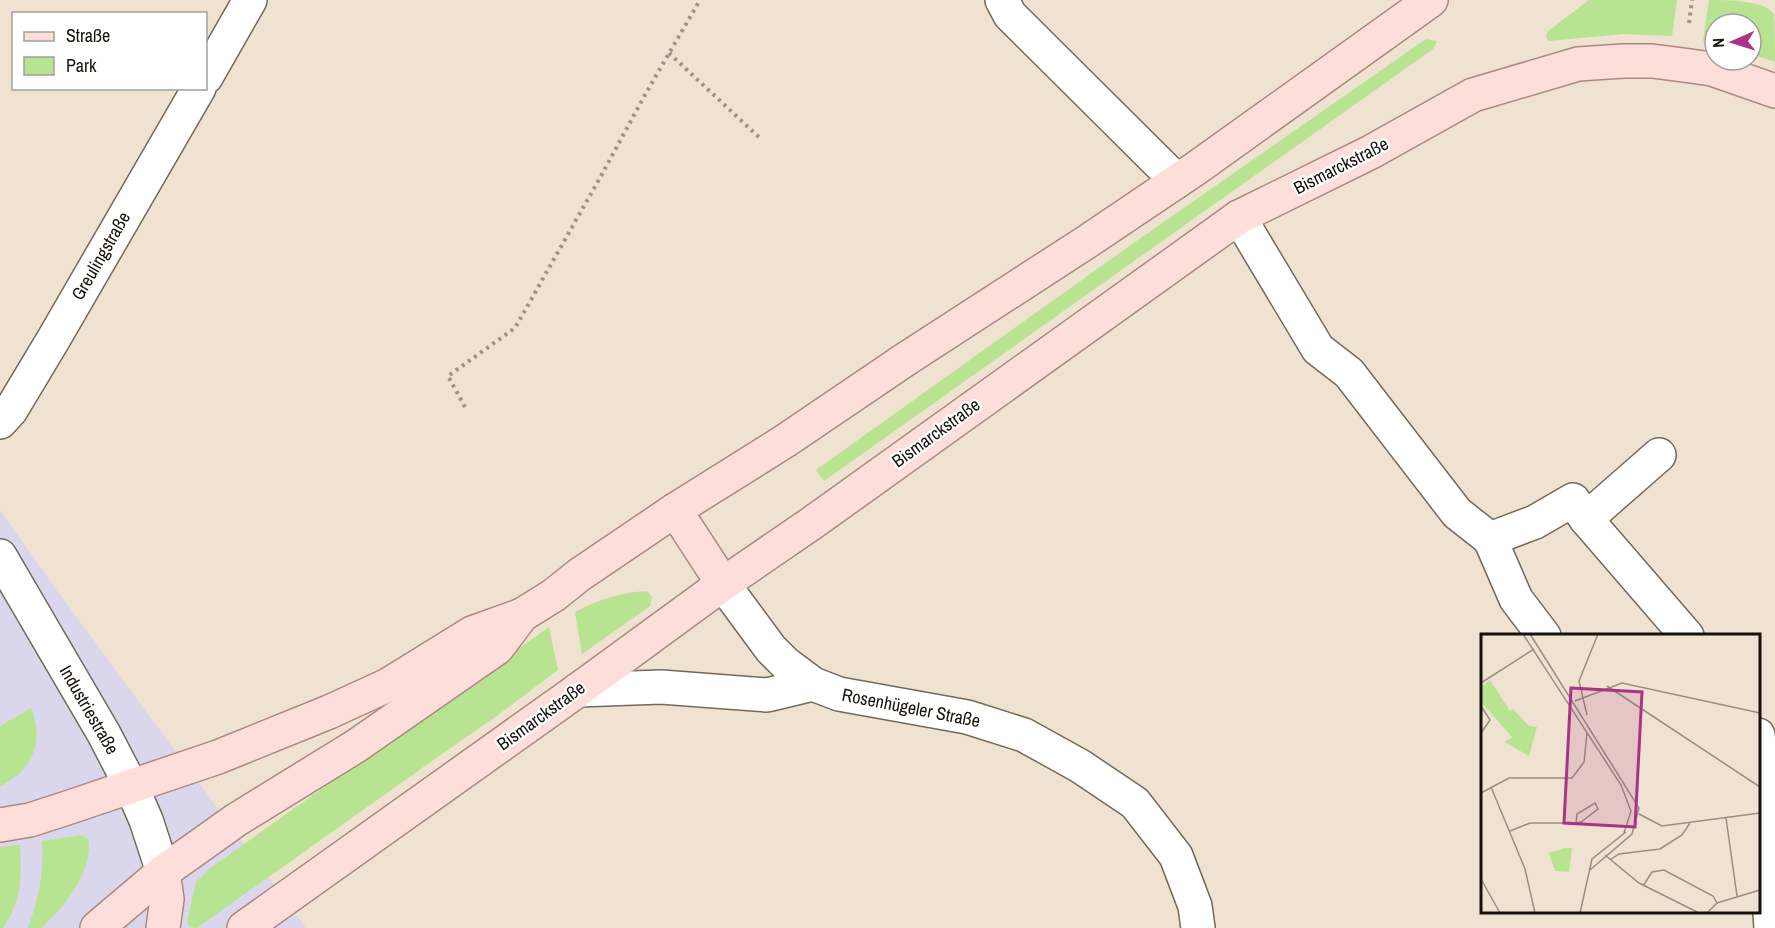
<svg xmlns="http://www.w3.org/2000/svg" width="1775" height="928" font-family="'Archivo Narrow',sans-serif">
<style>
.commercial{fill:#dad7ed}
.green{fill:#b8e390}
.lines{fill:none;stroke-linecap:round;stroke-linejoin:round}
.minor-casing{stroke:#74695a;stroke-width:36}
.major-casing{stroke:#ad8882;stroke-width:36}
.path{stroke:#9d9386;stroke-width:4;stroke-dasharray:3 4.5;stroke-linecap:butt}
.minor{stroke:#fff;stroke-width:33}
.major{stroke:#fededa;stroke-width:33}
.labels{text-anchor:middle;stroke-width:4.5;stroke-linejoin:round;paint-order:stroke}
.street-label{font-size:18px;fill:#16110b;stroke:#fff}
.inset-road{fill:none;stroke:#988e82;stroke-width:1.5}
.view{fill:#aa3287;fill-opacity:0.15;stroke:#aa3287;stroke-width:3}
.inset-edge{fill:none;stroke:#16110b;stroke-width:3}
</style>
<rect width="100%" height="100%" fill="#efe2d1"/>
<!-- commercial -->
<polygon class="commercial" points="0,510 58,592 306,928 0,928"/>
<!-- green -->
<g class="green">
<polygon points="1589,0 1677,0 1672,36 1624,34 1548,41 1546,36 1547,32"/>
<path d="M1709 0C1725 0 1767 0 1774 15 1775 26 1775 50 1775 62L1751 54V24H1715V44L1703 41Z"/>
<polygon points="1426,39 1437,41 1433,49 824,481 816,470 1135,242"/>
<path d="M647 591 652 597 650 606 582 654 575 612C598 600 621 592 647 591Z"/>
<polygon points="549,627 558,670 498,715 432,761 197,928 189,927 187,922 196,882 209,869"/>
<path d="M31 708C45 741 32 772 0 786V726Z"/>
<path d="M82 835 89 840C91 876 65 905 42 928H28C39 896 44 876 42 841Z"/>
<path d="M20 845C22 877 22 900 3 928H0V847Z"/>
</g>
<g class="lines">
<defs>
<g id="minor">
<polyline points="1002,0 1010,15 1177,181"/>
<polyline points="206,77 250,0"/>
<polyline points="1239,217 1318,349 1349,373 1457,513 1490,539"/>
<polyline points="0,422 11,410 53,340 199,88"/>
<polyline points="1586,519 1659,455"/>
<polyline points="0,556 104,734 132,788 146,820 163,872"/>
<polyline points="723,584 771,649 785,663 813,684 839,694 967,717 1024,735 1080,766 1135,803 1176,856 1195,906 1198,928"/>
<polyline points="1544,636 1516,599 1490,539 1535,522 1573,500 1586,519 1687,636"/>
<polyline points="578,690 661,687 767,695 813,684"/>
<polyline points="1758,735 1764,771 1763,812 1771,928"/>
</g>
<g id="major">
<polyline points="675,510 723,584"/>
<polyline points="0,825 30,820 67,808 218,757 329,712 388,685 472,633 522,615"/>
<polyline points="163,872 167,899 163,928"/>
<polyline points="97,928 163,872 236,820 356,746 497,648 522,615 554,595 579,575 675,510 785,441 906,359 1085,243 1195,169 1431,0"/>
<polyline points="244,928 578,690 723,584 812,523 1239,217 1371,152 1473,95 1578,64 1623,61 1652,61 1683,65 1712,69 1775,91"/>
</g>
</defs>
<!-- minor casing -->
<use href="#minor" class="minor-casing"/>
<!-- major casing -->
<use href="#major" class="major-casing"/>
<!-- path -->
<g class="path">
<polyline points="1689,23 1692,0"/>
<polyline points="669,53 762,140"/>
<polyline points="465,407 448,376 515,328 601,176 646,93 700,0"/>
</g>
<!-- minor -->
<use href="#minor" class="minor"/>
<!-- major -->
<use href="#major" class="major"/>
</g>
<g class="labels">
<!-- street labels -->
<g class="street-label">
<text transform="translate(1341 166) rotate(-27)" y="6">Bismarckstraße</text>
<text transform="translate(101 256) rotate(-60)" y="6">Greulingstraße</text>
<text transform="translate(936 433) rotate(-36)" y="6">Bismarckstraße</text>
<text transform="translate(911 708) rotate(11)" y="6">Rosenhügeler Straße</text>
<text transform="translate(89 710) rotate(60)" y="6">Industriestraße</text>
<text transform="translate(541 716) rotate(-36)" y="6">Bismarckstraße</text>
</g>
</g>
<!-- overview -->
<g transform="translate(1481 634)">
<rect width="279" height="279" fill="#efe2d1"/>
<path d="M9 46 29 77 32 75 48 92 56 93 48 122 23 108 31 103 0 68V53ZM83 214H91L88 238 74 237 68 219Z" fill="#b8e390"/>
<path class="inset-road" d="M42 0 140 151 150 177 143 199M49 0 158 174 151 200 109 236M0 49 53 15M126 52 279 153M94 67 141 49 279 79M0 72 9 86 0 99M106 81 98 47 117 0M10 153 44 235 54 279M0 159 28 144H91L103 128 106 99M158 180 181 192 279 179M245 184 256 262M29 197 49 189H95L100 188 117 175 114 169 96 180 95 189M124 221 158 249 218 279M129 226 138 220 179 215 201 201 209 189M0 245 19 279M162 252 171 238 183 236 232 262 236 269M99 279 111 225 145 198M226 279 236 269 279 256"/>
<path class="view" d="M90 54 161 58 154 193 83 189Z"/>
<rect width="279" height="279" class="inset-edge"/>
</g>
<!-- legend -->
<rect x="12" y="12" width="195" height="78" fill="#ffffff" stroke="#a2a09d" stroke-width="1.5"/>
<rect x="24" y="32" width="30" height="9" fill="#fededa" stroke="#a2a09d" stroke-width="1.5"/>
<text x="66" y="42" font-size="18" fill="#16110b">Straße</text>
<rect x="24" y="57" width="30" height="18" fill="#b8e390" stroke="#a2a09d" stroke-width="1.5"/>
<text x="66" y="72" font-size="18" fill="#16110b">Park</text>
<!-- north arrow -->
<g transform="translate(1733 42) rotate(267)"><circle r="28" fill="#ffffff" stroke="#a2a09d" stroke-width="1.5"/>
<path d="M0-4.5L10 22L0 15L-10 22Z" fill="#aa3287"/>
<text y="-9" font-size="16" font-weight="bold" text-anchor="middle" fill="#16110b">N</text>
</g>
</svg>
